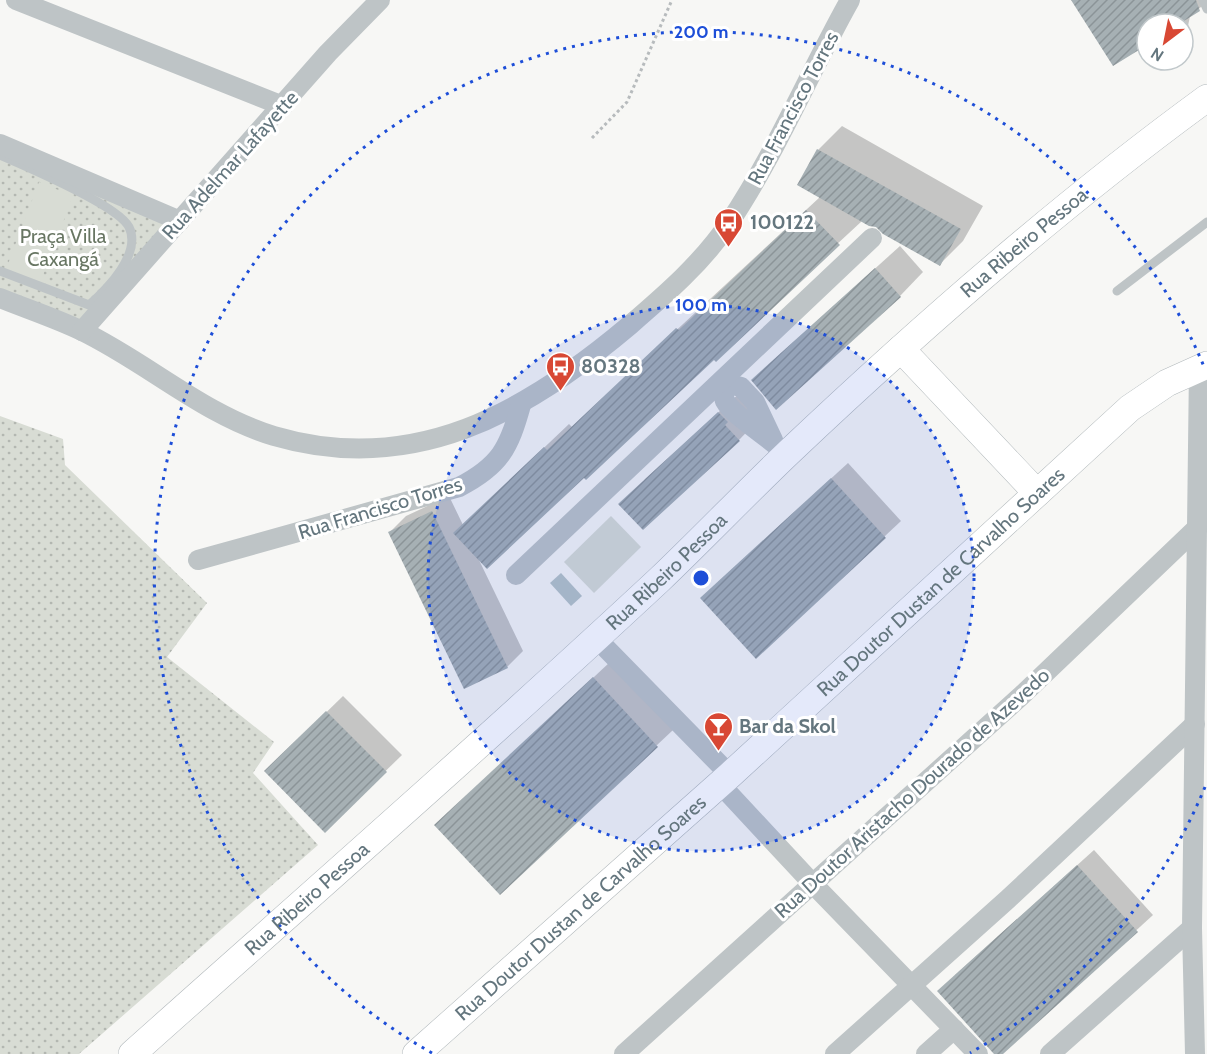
<svg xmlns="http://www.w3.org/2000/svg" width="1207" height="1054" font-family="Cabin,sans-serif">
<style>
.green{fill:url(#green-dots)}
.pitch{fill:#d8dcd4}
.water{fill:#b7c4c7}
.shadow{fill:#0003}
.building{fill:url(#building-hatch)}
.lines{fill:none;stroke-linecap:round;stroke-linejoin:round}
.secondary-casing{stroke:#b1b8bb;stroke-width:28}
.path{stroke:#b7bbbd;stroke-width:3;stroke-dasharray:3 3;stroke-linecap:butt}
.lane{stroke:#bec4c6;stroke-width:9}
.street{stroke:#bec4c6;stroke-width:20}
.secondary{stroke:#fff;stroke-width:27}
.ring{fill:none;stroke:#1d4ed8;stroke-width:3;stroke-dasharray:3 6}
.labels{text-anchor:middle;stroke-width:6;stroke-linejoin:round;paint-order:stroke}
.street-label{font-size:20px;fill:#64767e;stroke:#fff}
.poi-label{font-size:20px;font-weight:bold;fill:#64767e;stroke:#fff;text-anchor:start}
.park-label{font-size:20px;fill:#687663;stroke:#fff}
.centre{fill:#1d4ed8;stroke:#fff;stroke-width:3}
.ring-label{font-size:18px;text-anchor:middle;font-weight:bold;fill:#1d4ed8;stroke:#fff;stroke-width:6;stroke-linejoin:round;paint-order:stroke}
</style>
<defs>
<pattern id="green-dots" width="8" height="8" patternUnits="userSpaceOnUse" patternTransform="scale(1.5)"><rect width="8" height="8" fill="#d8dcd4"/><path d="M2 2h.1M6 6h.1" fill="none" stroke="#b3b7b1" stroke-width="1.8" stroke-linecap="round"/></pattern>
<pattern id="building-hatch" width="6" height="6" patternUnits="userSpaceOnUse" patternTransform="scale(1.5)"><rect width="6" height="6" fill="#a6b0b4"/><path d="M-1 1l2-2M0 6l6-6M5 7l2-2" fill="none" stroke="#8b9498"/></pattern>
</defs>
<rect width="100%" height="100%" fill="#f7f7f5"/>
<!-- green -->
<g class="green">
<polygon points="0,153 167,223 82,322 0,290"/>
<polygon points="0,416 63,439 65,465 207,603 167,657 274,742 253,773 318,845 79,1054 0,1054"/>
</g>
<!-- pitch -->
<g class="pitch">
<polygon points="39,182 73,196 40,283 6,269"/>
<polygon points="611,516 641,547 594,593 564,562"/>
</g>
<!-- water -->
<polygon class="water" points="561,573 582,596 571,606 550,583"/>
<!-- shadow -->
<g class="shadow">
<polygon points="1072,0 1207,0 1207,2 1190,16 1188,26 1183,31 1183,24 1147,24 1147,43"/>
<polygon points="842,126 983,206 963,241 940,264 877,225 862,221 714,358 479,560 523,651 507,667 390,532 406,516 449,496 463,525 569,424 572,427 820,197 818,150"/>
<polygon points="900,246 923,272 900,296 777,357"/>
<polygon points="743,390 762,416 739,440 644,480"/>
<polygon points="848,463 901,521 756,657 718,582"/>
<polygon points="610,662 673,730 500,893 453,809"/>
<polygon points="343,696 402,755 325,830 266,771"/>
<polygon points="1094,850 1153,915 1001,1054 996,1054 955,975"/>
</g>
<!-- building -->
<g class="building">
<polygon points="1071,0 1196,0 1200,11 1179,24 1147,24 1147,45 1113,66"/>
<polygon points="817,149 961,229 940,266 883,234 876,227 869,226 797,185"/>
<polygon points="806,210 840,245 716,362 714,360 586,480 584,478 487,569 453,533 544,447 547,450 676,328 679,330"/>
<polygon points="875,268 901,297 776,410 751,380"/>
<polygon points="718,412 728,422 725,425 740,441 643,530 618,504"/>
<polygon points="831,478 886,538 756,659 700,598"/>
<polygon points="432,511 508,668 464,689 388,532"/>
<polygon points="593,677 658,747 500,895 434,825"/>
<polygon points="326,711 387,772 325,833 264,771"/>
<polygon points="1077,865 1138,932 1003,1054 994,1054 937,991"/>
</g>
<g class="lines">
<defs>
<g id="secondary">
<polyline points="901,349 1037,493"/>
<path id="s1" d="M132 1054C308 897 486 741 659 580 703 538 744 495 788 453 921 327 1059 206 1207 98"/>
<path id="s2" d="M416 1054 730 775 1130 408 1167 383 1207 365"/>
</g>
</defs>
<!-- secondary casing -->
<use href="#secondary" class="secondary-casing"/>
<!-- path -->
<polyline class="path" points="592,138 627,102 672,0"/>
<!-- lane -->
<g class="lane">
<polyline points="1203,0 1207,9"/>
<path d="M0 155C25 166 118 205 129 227 142 254 107 289 89 305L0 271"/>
<polyline points="1117,291 1207,222"/>
</g>
<!-- street -->
<g class="street">
<polyline points="16,0 283,106"/>
<polyline points="0,144 180,221"/>
<path d="M0 298C27 309 55 318 82 331 148 363 202 414 274 436 414 477 527 412 630 325 666 294 703 262 729 223 776 153 809 73 850 0"/>
<polyline points="82,331 328,53 380,0"/>
<path d="M773 440 755 402 741 387 721 382C723 388 723 396 725 401 733 416 772 439 787 455"/>
<path d="M198 560 459 487C500 466 509 448 521 405"/>
<polyline points="516,575 872,238"/>
<polyline points="596,638 730,775"/>
<polyline points="720,784 812,883 978,1054"/>
<polyline points="624,1054 1021,696 1198,527"/>
<polyline points="835,1054 1008,899 1195,724"/>
<polyline points="926,1054 954,1029"/>
<polyline points="1050,1054 1192,928"/>
<polyline points="1195,1054 1192,928 1199,367"/>
</g>
<!-- secondary -->
<use href="#secondary" class="secondary"/>
</g>
<!-- distance rings -->
<circle cx="701" cy="578" r="273" fill="#1d4ed8" fill-opacity=".12"/>
<g class="ring">
<circle cx="701" cy="578" r="273"/>
<path d="M1205 787A546 546 0 0 1 970 1053M432 1053A546 546 0 1 1 1205 369"/>
</g>
<!-- icons -->
<defs>
<symbol id="bus-pin" viewBox="-11 -11 22 30"><path d="M0 17L-7.5 6A9.5 9.5 0 1 1 7.5 6Z" fill="#d84834" stroke="#fff"/><path d="M-5-6H5V4H4V6H2V4H-2V6H-4V4H-5ZM-3.5-4V0h7V-4ZM-3.5 1.2v1.5H-2V1.2ZM2 1.2v1.5H3.5V1.2Z" fill="#fff"/></symbol>
<symbol id="bar-pin" viewBox="-11 -11 22 30"><path d="M0 17L-7.5 6A9.5 9.5 0 1 1 7.5 6Z" fill="#d84834" stroke="#fff"/><path d="M-6-5H6L.8 .8V4.5H3.5V6h-7V4.5H-.8V.8Z" fill="#fff"/></symbol>
</defs>
<g fill-rule="evenodd">
<use href="#bus-pin" x="712" y="206" width="33" height="45"/>
<use href="#bus-pin" x="544" y="350" width="33" height="45"/>
<use href="#bar-pin" x="702" y="710" width="33" height="45"/>
</g>
<g class="labels">
<!-- street labels -->
<g class="street-label">
<text transform="translate(793 108) rotate(-62)" y="7">Rua Francisco Torres</text>
<text transform="translate(230 165) rotate(-48)" y="7">Rua Adelmar Lafayette</text>
<text dy="7" stroke="none"><textPath href="#s1" startOffset="1206">Rua Ribeiro Pessoa</textPath></text>
<text transform="translate(380 508) rotate(-17)" y="7">Rua Francisco Torres</text>
<text dy="7" stroke="none"><textPath href="#s1" startOffset="720">Rua Ribeiro Pessoa</textPath></text>
<text dy="7" stroke="none"><textPath href="#s2" startOffset="706">Rua Doutor Dustan de Carvalho Soares</textPath></text>
<text transform="translate(912 793) rotate(-42)" y="7">Rua Doutor Aristacho Dourado de Azevedo</text>
<text dy="7" stroke="none"><textPath href="#s1" startOffset="234">Rua Ribeiro Pessoa</textPath></text>
<text dy="7" stroke="none"><textPath href="#s2" startOffset="220">Rua Doutor Dustan de Carvalho Soares</textPath></text>
</g>
<!-- poi labels -->
<g class="poi-label">
<text x="750" y="229">100122</text>
<text x="581" y="373">80328</text>
<text x="739" y="733">Bar da Skol</text>
</g>
<!-- park labels -->
<g class="park-label">
<text x="63" y="243">Praça Villa<tspan x="63" dy="23">Caxangá</tspan></text>
</g>
</g>
<circle cx="701" cy="578" r="9" class="centre"/>
<g class="ring-label">
<text x="701" y="38">200 m</text>
<text x="701" y="311">100 m</text>
</g>
<!-- north arrow -->
<g transform="translate(1165 42) rotate(212)"><circle r="28" fill="#ffffff" stroke="#c1c8cb" stroke-width="1.5"/>
<path d="M0-4.5L10 22L0 15L-10 22Z" fill="#d84834"/>
<text y="-9" font-size="16" font-weight="bold" text-anchor="middle" fill="#64767e">N</text>
</g>
</svg>
